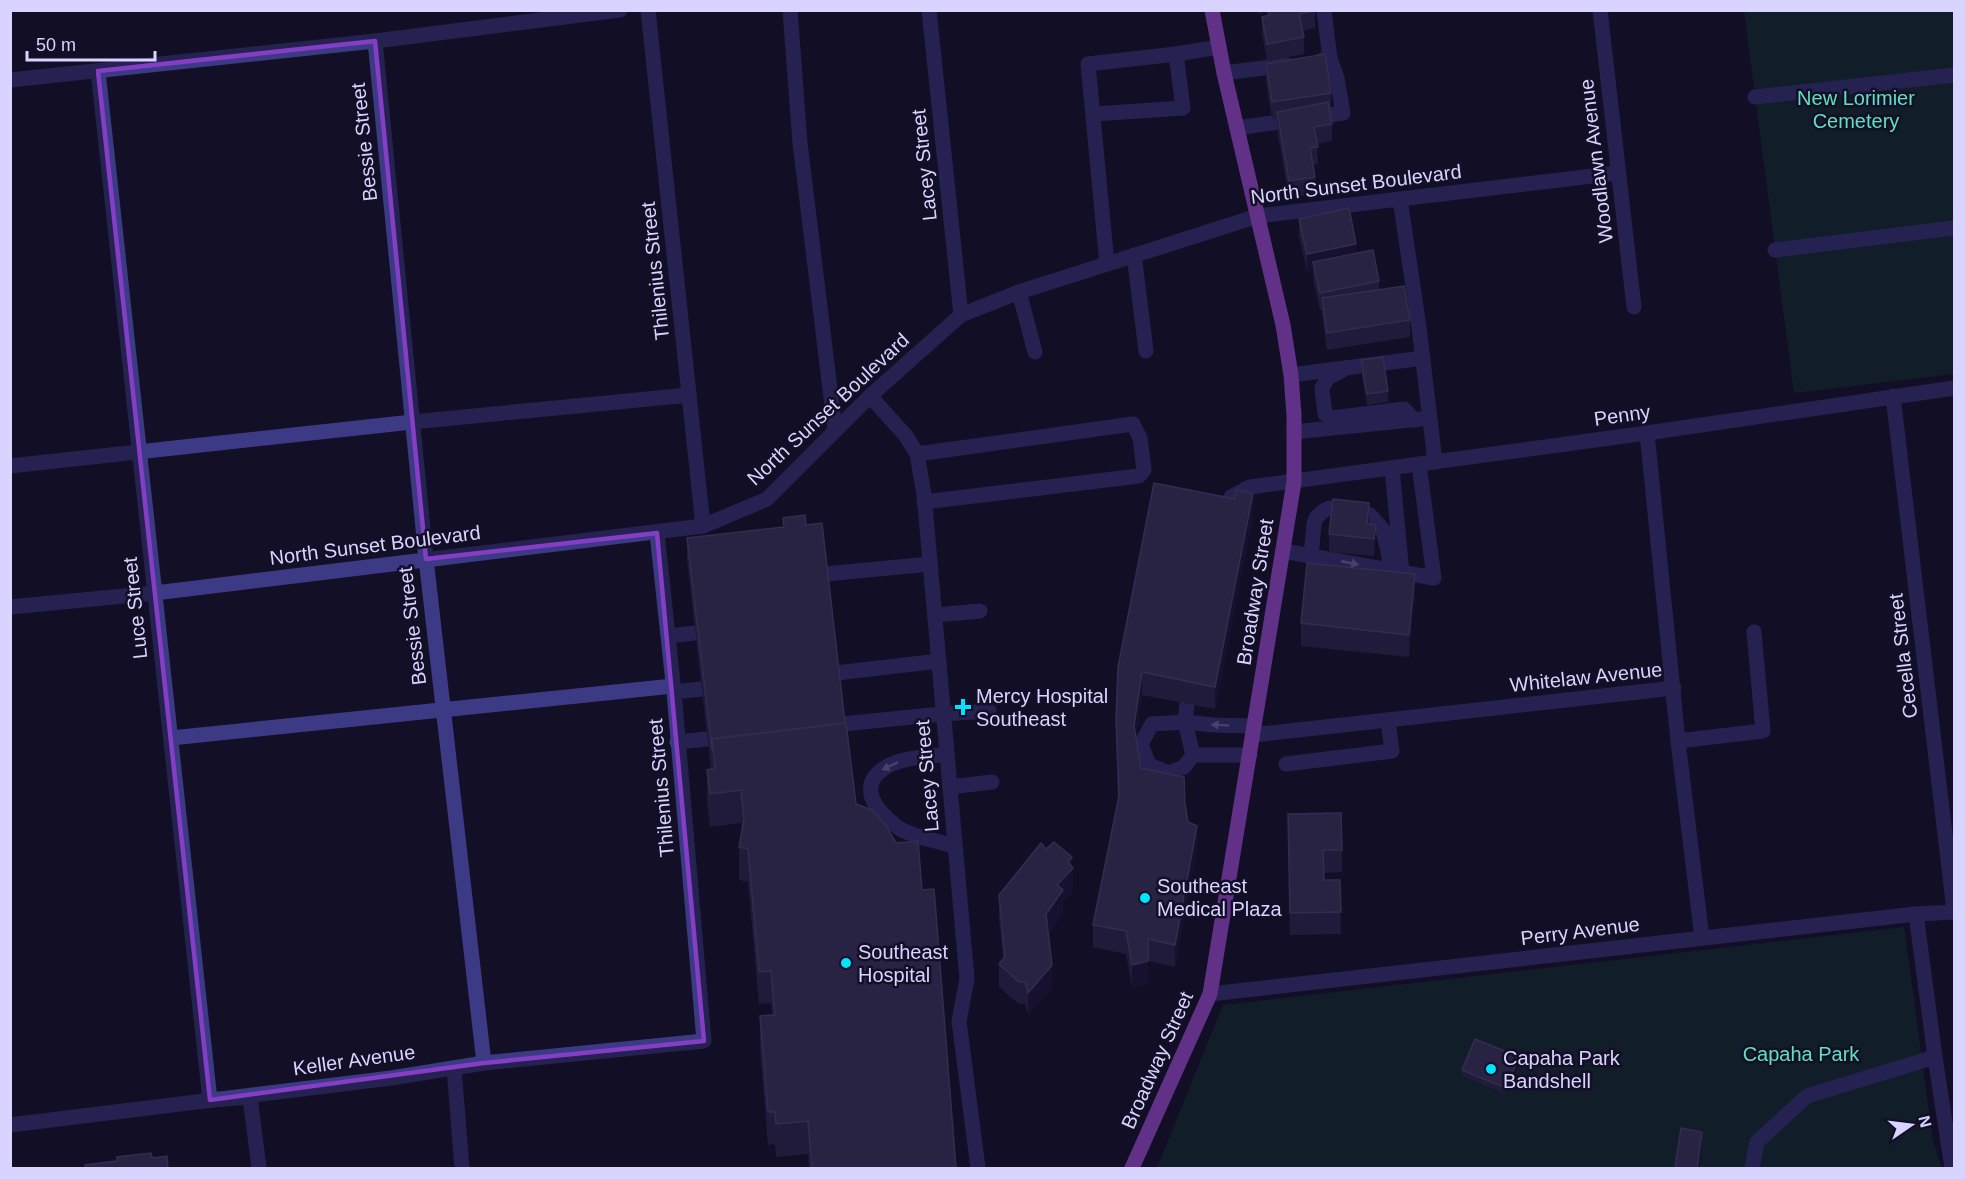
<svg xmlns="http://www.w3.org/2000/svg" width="1965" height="1179" font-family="Arial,sans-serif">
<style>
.green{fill:#12302f}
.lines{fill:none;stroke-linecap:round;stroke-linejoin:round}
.minor{stroke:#3d3a85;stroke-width:15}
.major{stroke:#c25bff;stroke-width:15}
.wall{fill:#312854}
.shaded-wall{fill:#1d163a}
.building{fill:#433a66;stroke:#5a527e;stroke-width:1.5}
.oneway{fill:#837fbc}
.marked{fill:none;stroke:#843dc5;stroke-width:4.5;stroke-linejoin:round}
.poi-dot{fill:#00e5ff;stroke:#130f26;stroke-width:2}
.labels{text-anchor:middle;stroke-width:5;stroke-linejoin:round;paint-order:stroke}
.park-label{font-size:20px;fill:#5fe0c0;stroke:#130f26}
.street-label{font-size:20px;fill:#d9d4ff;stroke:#130f26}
.poi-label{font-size:20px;fill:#d9d4ff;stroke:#130f26;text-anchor:start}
</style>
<rect width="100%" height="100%" fill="#130f26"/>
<!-- green -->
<g class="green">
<polygon points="1744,11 1954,11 1954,374 1794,393"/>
<polygon points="1904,927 1933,1141 1942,1168 1157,1168 1223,1005"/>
</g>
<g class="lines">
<!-- minor -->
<g class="minor">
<polyline points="648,10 703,526"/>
<polyline points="790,10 800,143 835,430"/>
<polyline points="929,10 961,315"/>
<polyline points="1600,10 1634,307"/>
<polyline points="375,41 426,559 484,1063"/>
<polyline points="1322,60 1330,59 1324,10"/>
<polyline points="98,71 210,1100 250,1097 259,1168"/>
<polyline points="1224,73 1287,65"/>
<polyline points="10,80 375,41 620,10"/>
<polyline points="1755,97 1954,75"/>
<polyline points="1094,114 1183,108 1176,54"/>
<polyline points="1237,128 1343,113 1337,78 1330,59"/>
<polyline points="1400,199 1419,327 1435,462"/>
<polyline points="1775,250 1954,228"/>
<polyline points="1134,255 1146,351"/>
<polyline points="1107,264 1088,64 1176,54 1219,47"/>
<polyline points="1019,292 1035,352"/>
<polyline points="1346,368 1328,378 1322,388 1325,414 1332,418 1404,409 1414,420"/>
<polyline points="1291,375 1423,358"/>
<polyline points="870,396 906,436 917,454 924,494 967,979 959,1021 978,1168"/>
<polyline points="1893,396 1954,910"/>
<polyline points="1294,432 1420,419"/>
<polyline points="1647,433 1678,741 1702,938"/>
<polyline points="917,454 1133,424 1140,438 1144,470 1139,476 924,502"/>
<polyline points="10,466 412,422 689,395"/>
<polyline points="1392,469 1402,573"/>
<polyline points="1223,515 1231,497 1250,487 1647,433 1954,388"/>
<polyline points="1283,551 1434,578 1419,464"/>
<polyline points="1311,556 1314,524 1316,518 1322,512 1329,508 1361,512 1370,515 1383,530 1389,556 1389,570"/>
<polyline points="825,574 930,564"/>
<polyline points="10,607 155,593 703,526 767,499 870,396 961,315 1019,292 1258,216 1618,173"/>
<polyline points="935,615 980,611"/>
<polyline points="669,636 695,633"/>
<polyline points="836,673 939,661"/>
<polyline points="674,692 701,689"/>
<polyline points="1187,704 1185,722 1193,755 1184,767 1169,773 1149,765 1141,744 1152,724 1185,722 1214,725 1254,726"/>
<polyline points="842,724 942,714 989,711"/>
<polyline points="1253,735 1674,688"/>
<polyline points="171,738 673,686"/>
<polyline points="1678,741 1763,731 1754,632"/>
<polyline points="677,742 707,739"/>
<path d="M947 754C928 757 904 757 888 766 862 780 868 801 887 818 892 822 896 827 902 830 918 838 937 841 955 846"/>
<polyline points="1193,755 1250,755"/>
<polyline points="1286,764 1392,751 1388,720"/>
<polyline points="950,787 992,782"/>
<polyline points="1916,914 1935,1057 1952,1168"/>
<polyline points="1210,994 1916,914 1954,912"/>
<polyline points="454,1068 462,1168"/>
<polyline points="10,1125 391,1078 484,1063 704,1041 674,692 657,533"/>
<polyline points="1752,1168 1757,1142 1807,1096 1935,1057"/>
</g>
<!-- major -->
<polyline class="major" points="1132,1168 1210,994 1294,482 1294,415 1291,375 1283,325 1224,73 1212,10"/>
</g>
<!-- wall -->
<g class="wall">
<polygon points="1258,10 1315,10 1315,28 1302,31 1304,37 1304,54 1267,61 1262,34 1262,17 1267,16 1266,12 1258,14"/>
<polygon points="1266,64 1331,93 1331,110 1329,110 1332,124 1332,141 1317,144 1318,164 1313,165 1315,177 1315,194 1289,198 1277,129 1277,119 1272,119 1266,81"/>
<polygon points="1299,219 1356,254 1379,281 1379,290 1410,320 1410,337 1327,350 1322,315 1322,310 1320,310 1313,279 1313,270 1307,271 1299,236"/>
<polygon points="1361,360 1388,391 1388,402 1367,405 1361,372"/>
<polygon points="1235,499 1253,516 1215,709 1142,695 1136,736 1141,768 1185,803 1188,822 1197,848 1175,967 1148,961 1148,984 1132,987 1126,954 1093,947 1093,925 1118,799 1116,720"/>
<polygon points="783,518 806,525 845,723 856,804 922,890 956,1168 809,1168 808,1154 776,1157 775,1144 768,1145 760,1049 760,1016 772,1015 771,1003 759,1004 748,882 739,880 739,847 742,831 741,823 710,827 707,802 707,770 711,769 687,560 687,538 783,527"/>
<polygon points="1369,520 1369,524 1376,542 1374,556 1329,552 1329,534"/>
<polygon points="1415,596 1409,657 1301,646 1301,623"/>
<polygon points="1288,814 1342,850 1342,872 1324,873 1324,880 1340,880 1341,934 1290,935"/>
<polygon points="1046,849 1072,867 1073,891 1063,901 1063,913 1049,934 1052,988 1028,1015 1025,1004 1019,1004 999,987 999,964 1003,959 999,918 999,895"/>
<polygon points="1519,1063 1506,1094 1462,1076 1462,1070"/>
</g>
<!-- shaded-wall -->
<g class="shaded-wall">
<polygon points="1356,244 1356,261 1313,262 1313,270 1307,271 1307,254"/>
<polygon points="1253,493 1253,516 1215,709 1215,687"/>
<polygon points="1369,503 1369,520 1367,541 1367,524"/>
<polygon points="1376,525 1376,542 1374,556 1374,539"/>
<polygon points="1415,574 1415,596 1409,657 1409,635"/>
<polygon points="1142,672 1142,695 1134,748 1134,726"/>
<polygon points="1197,826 1197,848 1175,967 1175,945"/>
<polygon points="1072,857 1073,891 1063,901 1063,913 1046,937 1046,914 1057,885 1068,862"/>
<polygon points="1148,939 1148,984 1132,987 1132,965"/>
<polygon points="1052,965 1052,988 1028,1015 1028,993"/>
<polygon points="1519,1057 1519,1063 1506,1094 1506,1088"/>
<polygon points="1702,1132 1702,1143 1699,1168 1697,1168"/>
</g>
<!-- building -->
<g class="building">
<polygon points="1269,10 1315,10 1315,11 1299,14 1304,37 1267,44 1262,17 1270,15"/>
<polygon points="1325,54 1331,93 1272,102 1266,64"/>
<polygon points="1328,102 1332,124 1314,127 1318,147 1310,148 1315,177 1289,181 1277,112"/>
<polygon points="1349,208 1356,244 1307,254 1299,219"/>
<polygon points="1373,250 1379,281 1320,293 1313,262"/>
<polygon points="1404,286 1410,320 1327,333 1322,298"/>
<polygon points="1383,357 1388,391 1367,394 1361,360"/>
<polygon points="1154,483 1235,499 1236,490 1253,493 1215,687 1142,672 1134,726 1141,768 1184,777 1185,803 1188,822 1197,826 1175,945 1148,939 1148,961 1132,965 1126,931 1093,925 1119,796 1116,720 1118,667"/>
<polygon points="1333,499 1369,503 1367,524 1376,525 1374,539 1329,534"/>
<polygon points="805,515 806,525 822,523 845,723 712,739 712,750 687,538 784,527 783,518"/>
<polygon points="1307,563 1415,574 1409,635 1301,623"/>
<polygon points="846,723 856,804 872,810 885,824 896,843 918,841 922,890 934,889 956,1168 812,1168 808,1121 776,1124 775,1112 768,1112 760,1016 775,1015 771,971 759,972 748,849 739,847 744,819 741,790 710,794 707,770 715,768 712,739"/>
<polygon points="1341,813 1342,850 1323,850 1324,880 1340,880 1341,912 1290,913 1288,814"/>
<polygon points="1054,842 1072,857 1068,862 1073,868 1057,885 1063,890 1046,914 1052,965 1028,993 1025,982 1019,982 999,964 1005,957 999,895 1041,843 1046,849"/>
<polygon points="1475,1039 1519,1057 1506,1088 1462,1070"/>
<polygon points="1681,1128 1702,1132 1697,1168 1683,1168 1675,1167"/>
<polygon points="151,1153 152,1158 167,1156 168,1168 86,1168 85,1165 117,1161 117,1157"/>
</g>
<!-- one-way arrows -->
<defs><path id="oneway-solid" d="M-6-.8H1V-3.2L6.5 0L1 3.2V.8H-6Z" transform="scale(1.5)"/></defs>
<g class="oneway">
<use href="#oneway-solid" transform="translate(1350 563) rotate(11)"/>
<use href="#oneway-solid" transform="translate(1220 725) rotate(-177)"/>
<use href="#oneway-solid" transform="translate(890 766) rotate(154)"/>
</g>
<!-- marked area -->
<path d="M0 0H1965V1179H0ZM375 41 426 559 657 533 704 1041 484 1063 210 1100 98 71Z" fill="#130f26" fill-opacity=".55" fill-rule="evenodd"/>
<path class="marked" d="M375 41 426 559 657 533 704 1041 484 1063 210 1100 98 71Z"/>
<!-- markers -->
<g class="poi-dot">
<path d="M960 698h6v6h6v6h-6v6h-6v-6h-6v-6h6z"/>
<circle cx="1145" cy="898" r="6"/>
<circle cx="846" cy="963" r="6"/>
<circle cx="1491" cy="1069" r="6"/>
</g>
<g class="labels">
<!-- park labels -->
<g class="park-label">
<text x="1856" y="105">New Lorimier<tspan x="1856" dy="23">Cemetery</tspan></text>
<text x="1801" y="1061">Capaha Park</text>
</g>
<!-- street labels -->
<g class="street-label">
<text transform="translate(364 142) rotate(-96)" y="7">Bessie Street</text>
<text transform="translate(1596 161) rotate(-97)" y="7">Woodlawn Avenue</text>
<text transform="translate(924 165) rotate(-96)" y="7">Lacey Street</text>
<text transform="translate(1356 184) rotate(-7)" y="7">North Sunset Boulevard</text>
<text transform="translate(655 271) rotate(-96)" y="7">Thilenius Street</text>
<text transform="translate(828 409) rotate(-43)" y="7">North Sunset Boulevard</text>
<text transform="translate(1622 415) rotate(-8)" y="7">Penny</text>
<text transform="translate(375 545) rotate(-7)" y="7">North Sunset Boulevard</text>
<text transform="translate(1255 592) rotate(-81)" y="7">Broadway Street</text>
<text transform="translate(135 608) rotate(-96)" y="7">Luce Street</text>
<text transform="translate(412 626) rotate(-97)" y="7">Bessie Street</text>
<text transform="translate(1903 656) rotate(-97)" y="7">Cecella Street</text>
<text transform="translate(1586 677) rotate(-6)" y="7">Whitelaw Avenue</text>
<text transform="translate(927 776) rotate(-95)" y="7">Lacey Street</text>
<text transform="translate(661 788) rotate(-95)" y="7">Thilenius Street</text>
<text transform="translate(1580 931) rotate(-7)" y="7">Perry Avenue</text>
<text transform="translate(354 1060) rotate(-8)" y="7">Keller Avenue</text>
<text transform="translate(1157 1060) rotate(-66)" y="7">Broadway Street</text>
</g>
<!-- poi labels -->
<g class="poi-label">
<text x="976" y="703">Mercy Hospital<tspan x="976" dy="23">Southeast</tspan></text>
<text x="1157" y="893">Southeast<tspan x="1157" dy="23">Medical Plaza</tspan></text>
<text x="858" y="959">Southeast<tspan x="858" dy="23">Hospital</tspan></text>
<text x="1503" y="1065">Capaha Park<tspan x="1503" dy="23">Bandshell</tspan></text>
</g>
</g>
<!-- border -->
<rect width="1965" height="1179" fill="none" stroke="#d9d4ff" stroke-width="24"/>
<!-- north arrow -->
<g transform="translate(1911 1125) rotate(76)" stroke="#130f26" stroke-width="4.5" paint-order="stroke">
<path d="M0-4.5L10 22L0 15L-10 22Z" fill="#d9d4ff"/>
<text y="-9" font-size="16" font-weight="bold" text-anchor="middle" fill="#d9d4ff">N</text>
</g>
<!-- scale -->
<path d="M27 51v9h128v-9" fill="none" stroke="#d9d4ff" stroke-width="3"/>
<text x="36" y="51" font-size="18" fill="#d9d4ff" stroke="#130f26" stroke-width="4.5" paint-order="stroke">50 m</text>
</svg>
